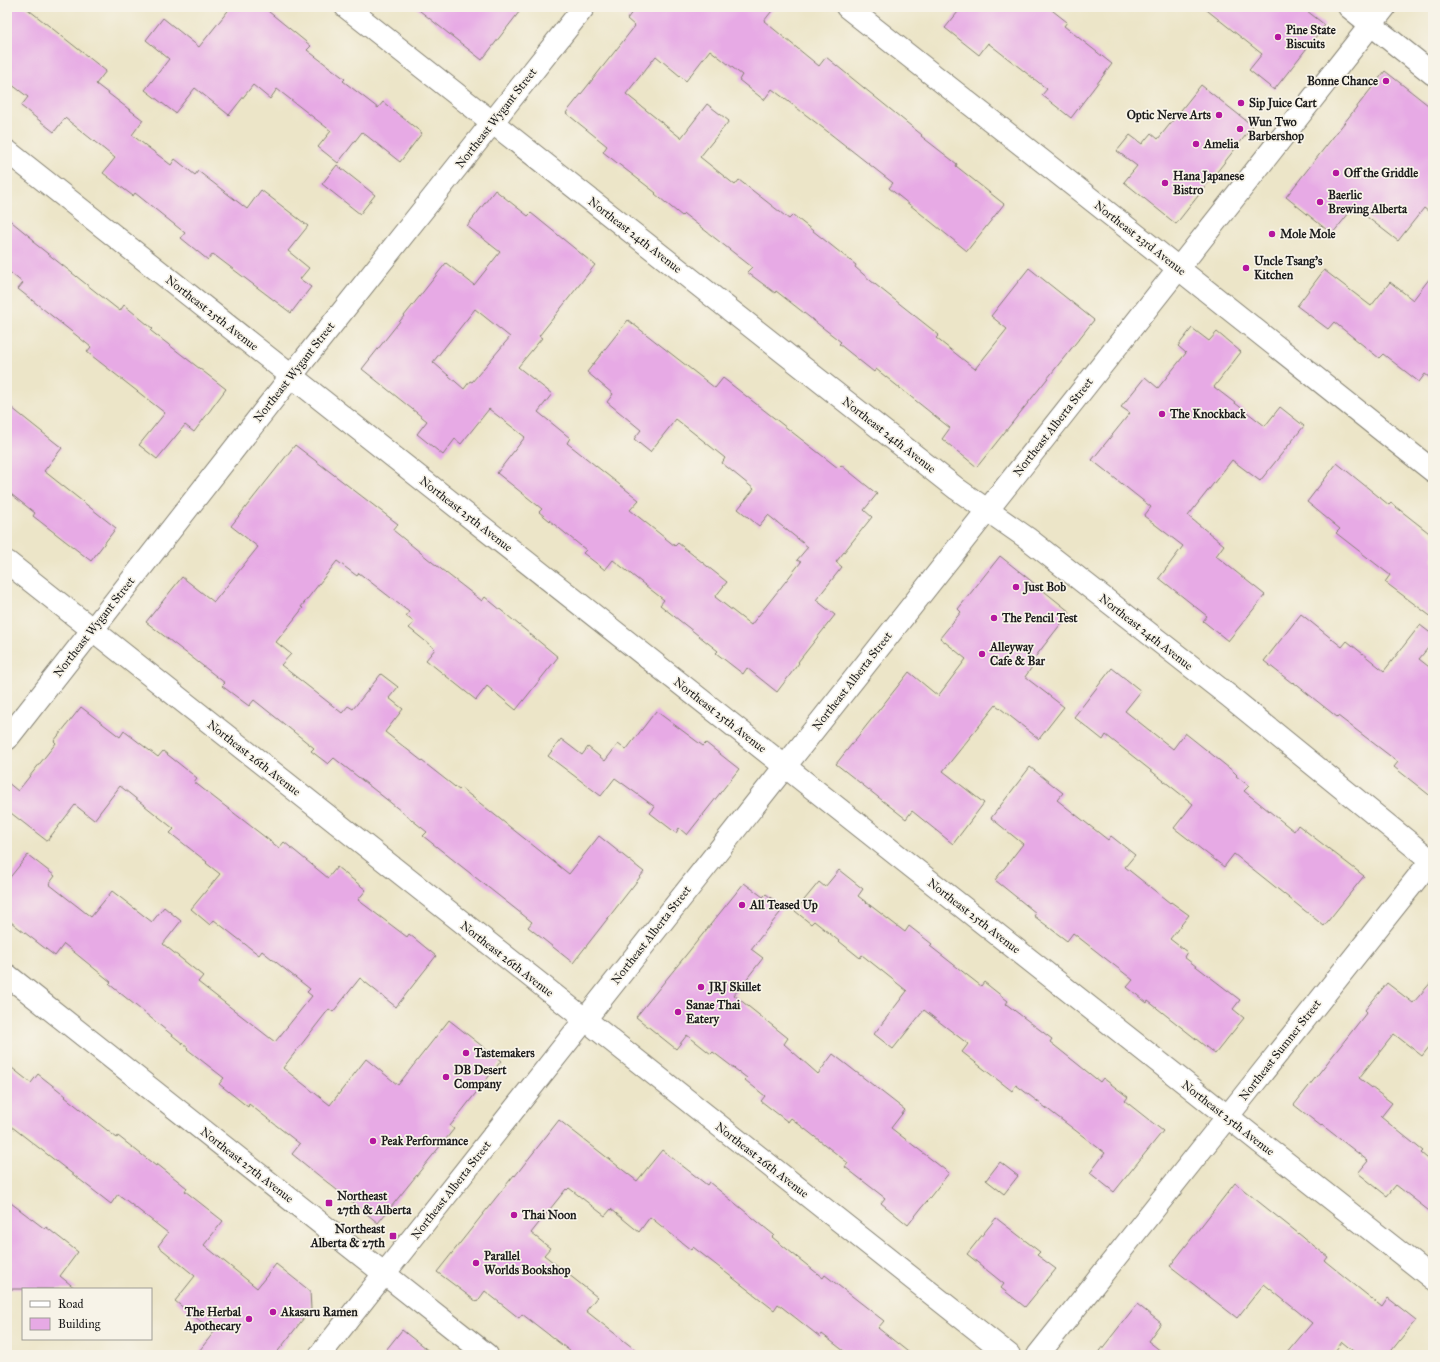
<svg xmlns="http://www.w3.org/2000/svg" width="1440" height="1362" font-family="'IM FELL Great Primer',serif">
<style>
.building{fill:#e7aae5;fill-rule:evenodd}
.lines{fill:none;stroke-linecap:round;stroke-linejoin:round}
.minor-casing{stroke:#848072;stroke-width:24}
.tertiary-casing{stroke:#848072;stroke-width:24}
.minor{stroke:#fff;stroke-width:22}
.tertiary{stroke:#fff;stroke-width:22}
.poi-dot{fill:#b5179e;stroke:#f7f3e8;stroke-width:1.5}
.labels{text-anchor:middle;stroke-width:3.5;stroke-linejoin:round;paint-order:stroke}
.poi-label{font-size:12px;font-weight:bold;fill:#1c1c1c;stroke:#f7f3e8;text-anchor:start}
.street-label{font-size:12px;fill:#1c1c1c;stroke:#f7f3e8}
</style>
<rect width="100%" height="100%" fill="#f7f3e8"/>
<filter id="ink" filterUnits="userSpaceOnUse"><feTurbulence type="fractalNoise" baseFrequency=".025" numOctaves="2"/><feDisplacementMap in="SourceGraphic" scale="8" xChannelSelector="R" yChannelSelector="G"/><feConvolveMatrix kernelMatrix="1 2 1 2 8 2 1 2 1" color-interpolation-filters="sRGB"/></filter>
<filter id="wash" filterUnits="userSpaceOnUse"><feTurbulence type="fractalNoise" baseFrequency=".012" numOctaves="4" result="noise"/><feDisplacementMap in="SourceGraphic" scale="16" xChannelSelector="R" yChannelSelector="G"/><feGaussianBlur stdDeviation="0.9" result="paint"/><feColorMatrix in="noise" values="0 0 0 0 0 0 0 0 0 0 0 0 0 0 0 0 0 1.4 0 .05"/><feComposite in="paint" operator="in"/></filter>
<g filter="url(#wash)">
<rect width="100%" height="100%" fill="#ece5c8"/>
<g id="blocks">
<!-- building -->
<g class="building">
<polygon points="7,7 25,7 106,71 96,84 143,120 132,135 171,165 175,159 195,175 198,171 247,209 261,190 308,226 288,251 309,268 300,279 311,287 291,313 213,254 208,260 181,238 185,233 135,193 133,196 103,173 115,158 65,118 54,132 21,106 28,97 7,81"/>
<polygon points="231,7 263,7 311,46 307,50 345,79 343,81 378,108 383,102 422,133 400,162 362,132 338,163 318,147 331,131 277,89 270,99 253,85 229,115 195,88 175,113 145,90 169,59 146,40 163,18 199,47"/>
<polygon points="415,7 523,7 482,60"/>
<polygon points="636,7 775,7 764,21 819,66 826,57 922,135 921,136 957,164 956,166 1004,204 967,251 889,188 893,183 823,128 772,89 764,100 739,80 742,75 710,50 686,81 656,56 626,94 681,138 707,104 729,121 700,157 735,185 739,180 789,219 793,215 856,265 855,267 871,281 939,335 936,338 975,369 1007,329 991,316 1029,268 1094,320 977,467 942,439 950,428 876,369 874,372 839,344 841,342 776,291 775,293 747,272 752,267 684,214 682,216 655,194 656,193 603,152 607,146 566,113 635,26 627,19"/>
<polygon points="962,7 1048,7 1067,22 1064,26 1112,64 1071,118 1042,95 1047,89 988,43 979,55 945,28"/>
<polygon points="1203,7 1302,7 1325,25 1274,90 1249,70 1262,54"/>
<polygon points="1385,71 1433,109 1433,215 1424,208 1398,241 1354,207 1332,234 1286,197"/>
<polygon points="1201,85 1253,126 1176,224 1124,182 1137,166 1117,151 1130,135 1142,144 1151,133 1158,139"/>
<polygon points="337,165 375,195 360,214 322,184"/>
<path d="M495 190 528 216 531 213 595 265 539 336 542 338 518 367 552 394 538 412 570 438 567 443 639 500 630 510 675 546 678 543 727 582 715 597 751 625 801 562 797 560 808 547 768 515 759 526 738 509 754 489 722 463 725 458 676 419 650 452 634 439 641 430 607 402 613 394 587 372 628 320 715 388 723 378 838 468 841 465 877 494 864 510 872 517 836 562 842 567 816 600 835 615 798 662 799 663 777 692 747 668 743 674 716 653 718 651 660 605 664 600 613 560 605 570 583 553 586 550 539 512 542 509 497 473 525 437 489 409 461 444 455 439 443 455 417 434 427 421 362 369 446 263 474 285 500 252 467 226ZM475 309 510 337 472 382 470 381 464 389 433 362Z"/>
<polygon points="7,218 34,240 33,242 120,311 124,305 153,329 151,331 226,389 194,432 185,425 157,459 139,445 165,413 87,352 91,347 18,289 23,283 7,270"/>
<polygon points="1324,270 1371,306 1390,282 1413,300 1433,274 1433,380 1425,374 1419,382 1383,354 1379,358 1334,322 1328,329 1297,306"/>
<polygon points="1192,328 1209,341 1217,332 1241,352 1214,387 1265,426 1280,407 1304,426 1260,481 1232,460 1188,516 1224,545 1216,556 1265,595 1228,641 1203,621 1207,616 1159,578 1183,546 1144,516 1151,507 1092,460 1130,413 1121,407 1145,377 1158,388 1186,353 1178,346"/>
<polygon points="7,404 62,448 44,471 116,528 91,561 33,516 35,513 7,491"/>
<polygon points="295,445 398,524 393,530 432,562 482,601 485,597 558,657 516,710 487,686 476,700 426,660 435,649 409,628 414,622 406,616 409,612 359,573 357,576 337,561 301,607 303,608 276,642 291,654 281,665 342,713 348,706 353,709 381,674 398,687 389,698 403,709 385,732 459,790 461,788 569,874 599,836 644,872 573,963 528,927 532,922 423,836 427,832 386,799 334,758 328,764 311,751 314,748 254,700 249,706 222,686 225,683 146,622 182,577 214,602 258,547 231,526"/>
<polygon points="1337,463 1389,505 1391,503 1433,536 1433,618 1385,582 1390,575 1336,533 1340,529 1307,502"/>
<polygon points="1000,556 1070,612 1029,665 1032,667 1025,677 1064,707 1039,739 996,705 943,771 984,803 953,844 912,811 906,819 836,764 909,672 938,696 966,659 940,638 961,612 958,609"/>
<polygon points="1301,614 1342,647 1347,641 1384,671 1420,625 1433,635 1433,642 1419,659 1433,670 1433,798 1394,767 1398,762 1338,716 1337,717 1293,682 1292,683 1264,661"/>
<polygon points="1112,668 1141,691 1125,711 1173,749 1185,733 1234,772 1237,775 1236,776 1249,786 1244,791 1294,831 1298,825 1364,876 1324,926 1234,854 1224,867 1174,828 1193,804 1106,735 1103,740 1074,717"/>
<polygon points="81,707 120,737 124,731 158,757 163,751 197,778 194,782 279,848 284,842 328,878 337,867 366,890 358,900 407,937 409,934 436,956 396,1007 360,978 333,1012 329,1009 283,1068 330,1105 366,1059 398,1085 449,1020 501,1061 450,1126 454,1129 378,1223 292,1154 300,1144 249,1104 248,1107 219,1084 224,1078 187,1049 188,1048 109,984 111,982 64,944 55,956 7,919 7,881 28,855 55,876 49,884 91,917 112,891 152,922 164,907 181,921 163,944 203,976 198,982 275,1042 312,996 307,992 310,989 262,951 259,955 214,920 210,925 191,909 220,874 206,863 207,862 170,833 174,829 120,786 94,820 75,805 47,841 7,810 7,782 18,791 56,743 54,741"/>
<polygon points="656,711 703,746 706,743 739,769 687,835 679,828 676,833 650,813 655,807 615,778 601,796 548,756 561,739 582,755 588,747 605,761 618,744 626,750"/>
<polygon points="1030,767 1063,793 1057,800 1108,840 1111,836 1135,855 1125,867 1170,903 1171,902 1189,915 1170,939 1187,952 1184,957 1240,1000 1233,1009 1244,1018 1215,1054 1148,1001 1147,1003 1127,987 1133,980 1073,933 1067,941 1034,916 1036,913 995,880 1023,844 991,818"/>
<polygon points="839,870 863,889 858,896 905,932 909,926 932,944 930,946 981,986 984,982 1008,1001 1006,1004 1052,1039 1050,1042 1100,1082 1103,1078 1128,1097 1125,1101 1163,1131 1114,1192 1090,1173 1105,1153 1016,1085 1012,1091 962,1052 968,1044 924,1010 893,1049 874,1034 907,991 862,955 860,958 814,921 811,924 795,911 819,882 825,887"/>
<polygon points="744,883 763,897 766,894 784,908 751,949 763,958 734,995 788,1038 784,1044 818,1074 833,1054 905,1110 891,1128 949,1173 908,1225 881,1203 885,1198 845,1167 848,1163 791,1118 788,1122 761,1101 765,1096 745,1080 747,1078 713,1052 711,1054 687,1035 676,1049 636,1017"/>
<polygon points="1433,980 1433,1042 1422,1056 1394,1034 1359,1078 1392,1103 1381,1117 1423,1151 1421,1153 1433,1163 1433,1214 1396,1185 1387,1196 1358,1173 1368,1161 1322,1125 1321,1126 1294,1105 1367,1012 1365,1010 1387,983 1413,1003"/>
<polygon points="7,1064 31,1083 38,1074 66,1096 65,1097 117,1138 118,1136 156,1166 157,1164 187,1188 185,1191 223,1221 204,1245 257,1288 276,1264 310,1291 311,1309 275,1355 196,1355 214,1332 175,1301 195,1276 158,1246 168,1233 118,1194 111,1204 7,1123"/>
<polygon points="559,1120 637,1181 662,1150 707,1185 709,1182 774,1235 772,1237 823,1278 825,1275 884,1321 878,1328 912,1355 849,1355 822,1334 820,1337 778,1304 774,1310 693,1247 691,1250 650,1217 639,1232 611,1209 605,1216 569,1188 567,1190 566,1189 531,1233 550,1248 544,1255 597,1297 586,1311 642,1355 575,1355 522,1314 519,1318 485,1291 477,1302 437,1272 514,1175 515,1176"/>
<polygon points="1000,1162 1018,1176 1004,1194 986,1180"/>
<polygon points="1235,1183 1328,1257 1325,1261 1382,1307 1388,1298 1416,1320 1388,1355 1358,1355 1342,1342 1332,1355 1285,1355 1312,1323 1264,1284 1237,1318 1170,1266"/>
<polygon points="7,1200 45,1229 46,1227 78,1252 60,1276 76,1289 7,1289"/>
<polygon points="996,1218 1040,1252 1037,1255 1056,1269 1025,1307 1001,1288 1004,1284 967,1254"/>
<polygon points="1137,1304 1161,1323 1148,1341 1166,1355 1097,1355"/>
<polygon points="402,1330 434,1355 382,1355"/>
</g>
</g>
</g>
<g filter="url(#ink)">
<use href="#blocks" fill-opacity="0" stroke="#848072" stroke-width="1"/>
<g class="lines">
<defs>
<g id="minor">
<polyline points="346,7 957,489 1027,538 1229,696 1433,862"/>
<polyline points="847,7 1149,245 1433,471"/>
<polyline points="1349,7 1433,74"/>
<polyline points="7,151 1433,1279"/>
<polyline points="7,562 1009,1355"/>
<polyline points="7,739 307,356 584,7"/>
<polyline points="7,975 487,1355"/>
<polyline points="1038,1355 1433,858"/>
</g>
<polyline id="tertiary" points="320,1355 1385,7"/>
</defs>
<!-- minor casing -->
<use href="#minor" class="minor-casing"/>
<!-- tertiary casing -->
<use href="#tertiary" class="tertiary-casing"/>
<!-- minor -->
<use href="#minor" class="minor"/>
<!-- tertiary -->
<use href="#tertiary" class="tertiary"/>
</g>
</g>
<!-- markers -->
<g class="poi-dot">
<circle cx="1278" cy="37" r="4"/>
<circle cx="1386" cy="81" r="4"/>
<circle cx="1241" cy="103" r="4"/>
<circle cx="1219" cy="115" r="4"/>
<circle cx="1240" cy="129" r="4"/>
<circle cx="1196" cy="144" r="4"/>
<circle cx="1336" cy="173" r="4"/>
<circle cx="1165" cy="183" r="4"/>
<circle cx="1320" cy="202" r="4"/>
<circle cx="1272" cy="234" r="4"/>
<circle cx="1246" cy="268" r="4"/>
<circle cx="1162" cy="414" r="4"/>
<circle cx="1016" cy="587" r="4"/>
<circle cx="994" cy="618" r="4"/>
<circle cx="982" cy="654" r="4"/>
<circle cx="742" cy="905" r="4"/>
<circle cx="701" cy="987" r="4"/>
<circle cx="678" cy="1012" r="4"/>
<circle cx="466" cy="1053" r="4"/>
<circle cx="446" cy="1077" r="4"/>
<circle cx="373" cy="1141" r="4"/>
<rect x="325" y="1199" width="8" height="8" rx="2"/>
<circle cx="514" cy="1215" r="4"/>
<rect x="389" y="1232" width="8" height="8" rx="2"/>
<circle cx="476" cy="1263" r="4"/>
<circle cx="273" cy="1312" r="4"/>
<circle cx="249" cy="1319" r="4"/>
</g>
<g class="labels">
<!-- poi labels -->
<g class="poi-label">
<text x="1286" y="34">Pine State<tspan x="1286" dy="14">Biscuits</tspan></text>
<text x="1378" y="85" text-anchor="end">Bonne Chance</text>
<text x="1249" y="107">Sip Juice Cart</text>
<text x="1211" y="119" text-anchor="end">Optic Nerve Arts</text>
<text x="1248" y="126">Wun Two<tspan x="1248" dy="14">Barbershop</tspan></text>
<text x="1204" y="148">Amelia</text>
<text x="1344" y="177">Off the Griddle</text>
<text x="1173" y="180">Hana Japanese<tspan x="1173" dy="14">Bistro</tspan></text>
<text x="1328" y="199">Baerlic<tspan x="1328" dy="14">Brewing Alberta</tspan></text>
<text x="1280" y="238">Mole Mole</text>
<text x="1254" y="265">Uncle Tsang's<tspan x="1254" dy="14">Kitchen</tspan></text>
<text x="1170" y="418">The Knockback</text>
<text x="1024" y="591">Just Bob</text>
<text x="1002" y="622">The Pencil Test</text>
<text x="990" y="651">Alleyway<tspan x="990" dy="14">Cafe &amp; Bar</tspan></text>
<text x="750" y="909">All Teased Up</text>
<text x="709" y="991">JRJ Skillet</text>
<text x="686" y="1009">Sanae Thai<tspan x="686" dy="14">Eatery</tspan></text>
<text x="474" y="1057">Tastemakers</text>
<text x="454" y="1074">DB Desert<tspan x="454" dy="14">Company</tspan></text>
<text x="381" y="1145">Peak Performance</text>
<text x="337" y="1200">Northeast<tspan x="337" dy="14">27th &amp; Alberta</tspan></text>
<text x="522" y="1219">Thai Noon</text>
<text x="385" y="1233" text-anchor="end">Northeast<tspan x="385" dy="14">Alberta &amp; 27th</tspan></text>
<text x="484" y="1260">Parallel<tspan x="484" dy="14">Worlds Bookshop</tspan></text>
<text x="241" y="1316" text-anchor="end">The Herbal<tspan x="241" dy="14">Apothecary</tspan></text>
<text x="281" y="1316">Akasaru Ramen</text>
</g>
<!-- street labels -->
<g class="street-label">
<text transform="translate(496 118) rotate(-52)" y="4">Northeast Wygant Street</text>
<text transform="translate(635 235) rotate(38)" y="4">Northeast 24th Avenue</text>
<text transform="translate(1140 238) rotate(38)" y="4">Northeast 23rd Avenue</text>
<text transform="translate(212 313) rotate(38)" y="4">Northeast 25th Avenue</text>
<text transform="translate(294 372) rotate(-52)" y="4">Northeast Wygant Street</text>
<text transform="translate(1053 427) rotate(-52)" y="4">Northeast Alberta Street</text>
<text transform="translate(889 435) rotate(38)" y="4">Northeast 24th Avenue</text>
<text transform="translate(466 514) rotate(38)" y="4">Northeast 25th Avenue</text>
<text transform="translate(94 627) rotate(-52)" y="4">Northeast Wygant Street</text>
<text transform="translate(1146 632) rotate(38)" y="4">Northeast 24th Avenue</text>
<text transform="translate(852 681) rotate(-52)" y="4">Northeast Alberta Street</text>
<text transform="translate(720 715) rotate(38)" y="4">Northeast 25th Avenue</text>
<text transform="translate(254 758) rotate(38)" y="4">Northeast 26th Avenue</text>
<text transform="translate(974 916) rotate(38)" y="4">Northeast 25th Avenue</text>
<text transform="translate(651 935) rotate(-52)" y="4">Northeast Alberta Street</text>
<text transform="translate(507 959) rotate(38)" y="4">Northeast 26th Avenue</text>
<text transform="translate(1280 1050) rotate(-52)" y="4">Northeast Sumner Street</text>
<text transform="translate(1228 1118) rotate(38)" y="4">Northeast 25th Avenue</text>
<text transform="translate(762 1160) rotate(38)" y="4">Northeast 26th Avenue</text>
<text transform="translate(247 1165) rotate(38)" y="4">Northeast 27th Avenue</text>
<text transform="translate(451 1190) rotate(-52)" y="4">Northeast Alberta Street</text>
</g>
</g>
<!-- margin -->
<rect width="1440" height="1362" fill="none" stroke="#f7f3e8" stroke-width="24"/>
<!-- legend -->
<rect x="22" y="1288" width="130" height="52" fill="#f7f3e8" stroke="#9f9d96"/>
<rect x="30" y="1301" width="20" height="6" fill="#ffffff" stroke="#9f9d96"/>
<text x="58" y="1308" font-size="12" fill="#1c1c1c">Road</text>
<rect x="30" y="1318" width="20" height="12" fill="#e7aae5" stroke="#9f9d96"/>
<text x="58" y="1328" font-size="12" fill="#1c1c1c">Building</text>
</svg>
